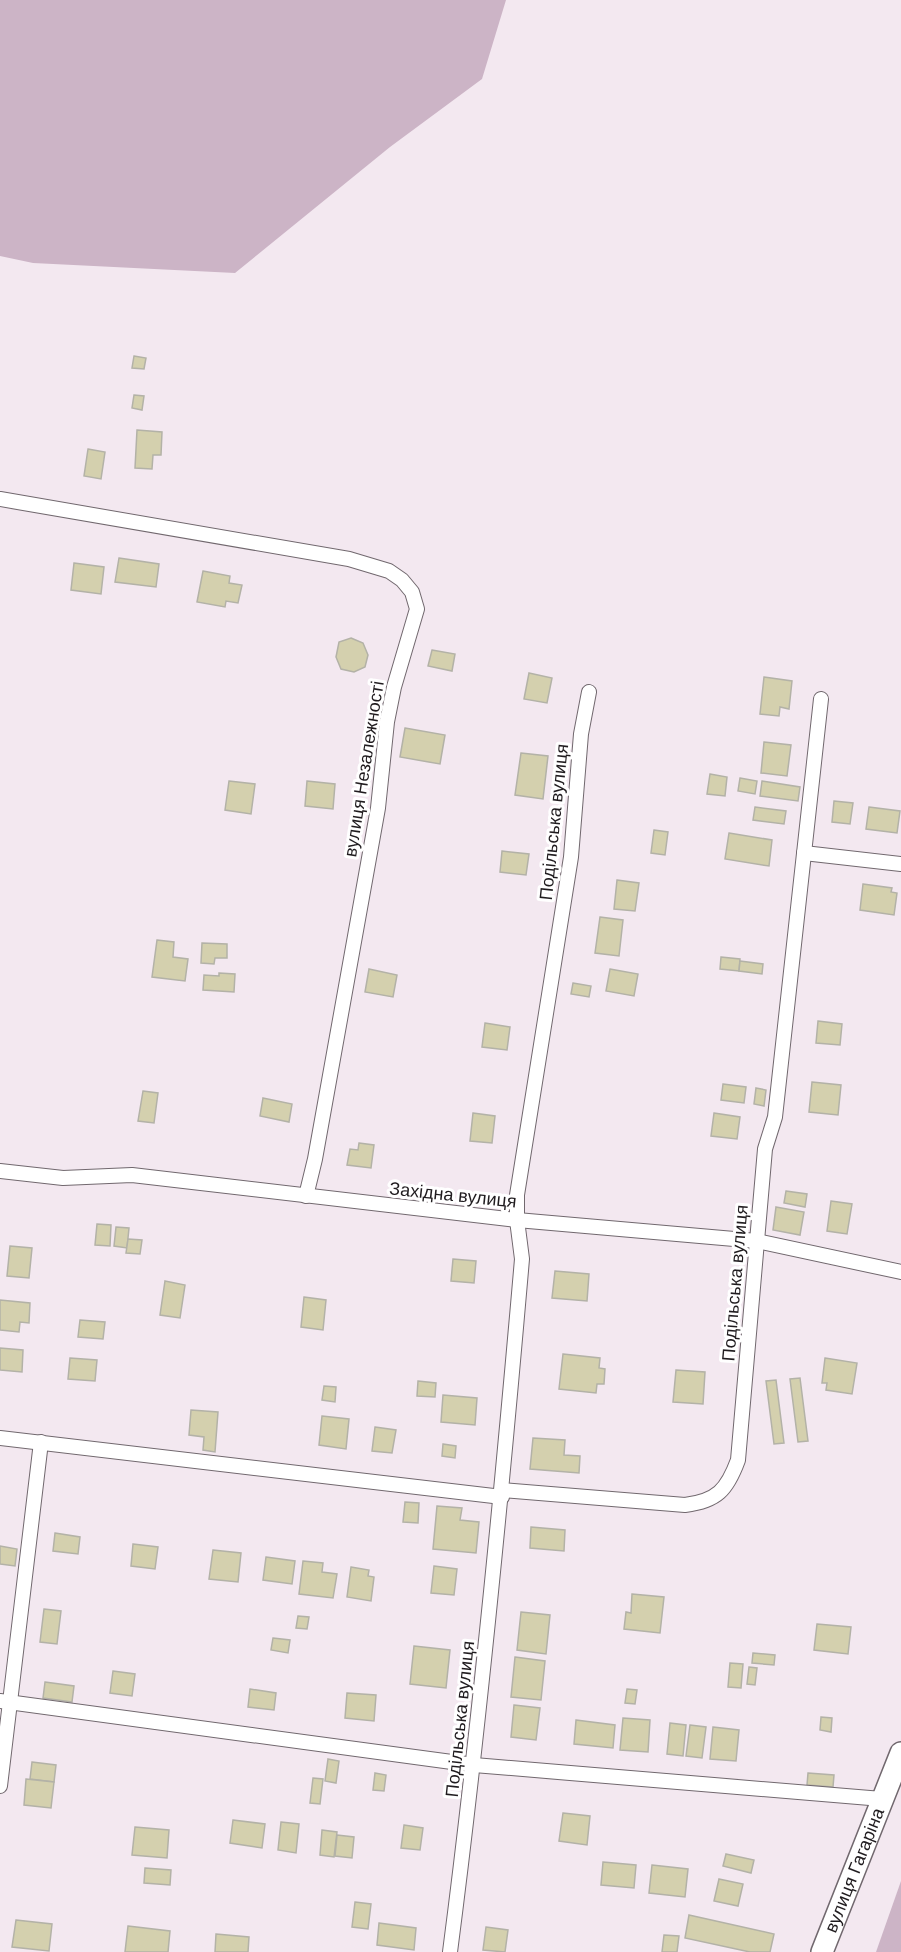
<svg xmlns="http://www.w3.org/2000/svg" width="901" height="1952" font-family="Arial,sans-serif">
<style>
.green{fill:#ccb4c6}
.building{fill:#d4d0ae;stroke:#b3b2a7;stroke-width:1.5}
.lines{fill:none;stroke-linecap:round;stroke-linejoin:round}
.minor-casing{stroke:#71686e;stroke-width:16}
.primary-casing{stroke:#71686e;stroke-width:24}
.minor{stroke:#fff;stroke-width:14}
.primary{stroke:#fff;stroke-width:21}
.labels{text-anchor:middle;stroke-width:6;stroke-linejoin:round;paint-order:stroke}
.street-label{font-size:18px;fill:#201c1f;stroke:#fff}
</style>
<rect width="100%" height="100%" fill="#f3e8f0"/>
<!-- green -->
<g class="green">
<polygon points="0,0 506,0 482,79 390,147 235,273 33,263 0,256"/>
<polygon points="901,1881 901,1952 876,1952"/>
</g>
<!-- building -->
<g class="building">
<polygon points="134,356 146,358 144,369 132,368"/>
<polygon points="134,395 144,396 142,410 132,408"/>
<polygon points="137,430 162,432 161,455 153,455 152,469 135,468"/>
<polygon points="88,449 105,452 101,479 84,476"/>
<polygon points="119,558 159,564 156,587 115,582"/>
<polygon points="74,563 104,567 101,594 71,590"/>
<polygon points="203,571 230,576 229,583 242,585 238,603 226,601 225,607 197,602"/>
<polygon points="351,638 363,643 368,655 365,667 354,672 341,669 336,657 339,642"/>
<polygon points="432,650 455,654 452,671 428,666"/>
<polygon points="529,673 552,678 547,703 524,699"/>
<polygon points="764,677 792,681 789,709 780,707 779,716 760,714"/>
<polygon points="405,728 445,735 440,764 400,757"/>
<polygon points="764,742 791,745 787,776 761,773"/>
<polygon points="521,753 548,756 543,799 515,795"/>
<polygon points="710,774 727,777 725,796 707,794"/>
<polygon points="740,778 757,781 755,794 738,791"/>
<polygon points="229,781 255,784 251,814 225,810"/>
<polygon points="307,781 335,784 333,809 305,806"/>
<polygon points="762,781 800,787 798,801 760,796"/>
<polygon points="834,801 853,803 850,824 832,822"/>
<polygon points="755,807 786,811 784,824 753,820"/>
<polygon points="869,807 900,811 897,833 866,829"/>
<polygon points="654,830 668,832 665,855 651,853"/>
<polygon points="729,833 772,840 769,866 725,859"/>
<polygon points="502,851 529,854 526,875 500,872"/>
<polygon points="617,880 639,883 635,911 614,909"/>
<polygon points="863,884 892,888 891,892 897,893 894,915 860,910"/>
<polygon points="600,917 623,920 619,956 595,953"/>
<polygon points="157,940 174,942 173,957 188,959 185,981 152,977"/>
<polygon points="202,943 227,944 227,958 215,958 214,964 201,963"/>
<polygon points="721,957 740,959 739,971 720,969"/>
<polygon points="740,961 763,964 762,974 739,971"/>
<polygon points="369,969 397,975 393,997 365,992"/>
<polygon points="610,969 638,974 634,996 606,991"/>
<polygon points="219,973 235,974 234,992 203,990 204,975 219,976"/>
<polygon points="573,983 591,986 589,997 571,994"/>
<polygon points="818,1021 842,1024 840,1045 816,1043"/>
<polygon points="485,1023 510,1027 507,1050 482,1047"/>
<polygon points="812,1082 841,1085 838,1115 809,1112"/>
<polygon points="723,1084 746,1087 744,1103 721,1100"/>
<polygon points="756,1088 766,1090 764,1106 754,1104"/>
<polygon points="143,1091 158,1093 154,1123 138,1121"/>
<polygon points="263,1098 292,1104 289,1122 260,1116"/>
<polygon points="473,1113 495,1116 492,1143 470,1141"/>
<polygon points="714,1113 740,1117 737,1139 711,1136"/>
<polygon points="359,1143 374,1145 371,1168 347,1165 350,1149 358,1150"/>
<polygon points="786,1191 807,1194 805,1207 784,1203"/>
<polygon points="831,1201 852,1204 847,1234 827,1231"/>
<polygon points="776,1207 804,1212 800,1235 773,1230"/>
<polygon points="97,1224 111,1225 110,1246 95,1245"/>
<polygon points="116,1227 129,1228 127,1248 114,1246"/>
<polygon points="128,1239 142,1240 140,1254 126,1253"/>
<polygon points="10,1246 32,1248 29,1278 7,1276"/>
<polygon points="453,1259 476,1261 474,1283 451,1281"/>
<polygon points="555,1271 589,1274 587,1301 552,1298"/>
<polygon points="165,1281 185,1285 180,1318 160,1315"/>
<polygon points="304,1297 326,1300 323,1330 301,1327"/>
<polygon points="0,1300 30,1303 29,1323 20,1322 19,1332 0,1330"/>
<polygon points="80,1320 105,1322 103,1339 78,1337"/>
<polygon points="0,1348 23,1350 22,1372 0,1370"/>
<polygon points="563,1354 600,1358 599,1368 605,1369 604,1384 597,1384 596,1393 559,1389"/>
<polygon points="70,1358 97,1360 95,1381 68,1379"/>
<polygon points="825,1358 857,1363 852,1394 826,1390 827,1383 822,1383"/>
<polygon points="676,1370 705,1372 703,1404 673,1402"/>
<polygon points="800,1378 808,1441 798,1442 790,1379"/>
<polygon points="776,1380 784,1443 774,1444 766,1381"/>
<polygon points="418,1381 436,1383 435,1397 417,1396"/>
<polygon points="324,1386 336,1387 335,1402 322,1400"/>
<polygon points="443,1395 477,1398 475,1425 441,1422"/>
<polygon points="191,1410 218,1412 215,1452 203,1450 204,1437 189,1435"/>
<polygon points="322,1416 349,1419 346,1449 319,1445"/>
<polygon points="375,1427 396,1430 392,1453 372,1451"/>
<polygon points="533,1438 565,1440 564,1455 580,1456 579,1473 530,1469"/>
<polygon points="443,1444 456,1446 455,1458 442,1456"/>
<polygon points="405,1502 419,1503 418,1523 403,1522"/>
<polygon points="437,1506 462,1508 460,1520 479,1522 476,1553 433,1549"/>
<polygon points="531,1527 565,1530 564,1551 530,1548"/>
<polygon points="55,1533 80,1537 78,1554 53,1551"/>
<polygon points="133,1544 158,1547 155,1569 131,1566"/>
<polygon points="0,1546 17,1549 15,1566 0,1564"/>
<polygon points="213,1550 241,1553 238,1582 209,1579"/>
<polygon points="266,1557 295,1561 292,1584 263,1580"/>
<polygon points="303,1561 323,1563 322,1572 337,1574 333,1598 299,1594"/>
<polygon points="434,1566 457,1569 454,1595 431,1593"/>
<polygon points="351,1567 369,1570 368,1576 374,1577 371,1601 347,1597"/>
<polygon points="632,1594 664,1597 660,1633 624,1629 626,1612 631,1613"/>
<polygon points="44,1609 61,1611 57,1644 40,1642"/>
<polygon points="521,1612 550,1615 546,1654 517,1650"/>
<polygon points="298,1616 309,1617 307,1629 296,1628"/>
<polygon points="817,1624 851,1627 848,1654 814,1650"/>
<polygon points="273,1638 290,1640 288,1653 271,1650"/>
<polygon points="414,1646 450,1650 446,1688 410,1684"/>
<polygon points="753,1653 775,1655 774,1665 752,1663"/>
<polygon points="515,1657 545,1661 541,1700 511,1697"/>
<polygon points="730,1663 743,1664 741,1688 728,1687"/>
<polygon points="749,1667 757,1668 755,1685 747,1684"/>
<polygon points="113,1671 135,1674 132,1696 110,1693"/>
<polygon points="45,1682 74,1686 72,1702 43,1698"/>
<polygon points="250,1689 276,1693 274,1710 248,1707"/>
<polygon points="627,1689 637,1690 635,1704 625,1703"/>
<polygon points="347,1693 376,1695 374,1721 345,1718"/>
<polygon points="514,1705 540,1708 536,1740 511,1737"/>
<polygon points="821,1717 832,1718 831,1732 820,1730"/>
<polygon points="623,1718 650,1720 648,1752 620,1750"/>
<polygon points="576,1720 615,1725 613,1748 574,1744"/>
<polygon points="670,1723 686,1725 683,1756 667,1754"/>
<polygon points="690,1725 706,1727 702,1758 686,1756"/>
<polygon points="713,1727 739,1730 736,1761 710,1759"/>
<polygon points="328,1759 339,1761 336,1783 325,1781"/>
<polygon points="32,1762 56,1765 54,1782 30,1779"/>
<polygon points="375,1773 386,1775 384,1791 373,1790"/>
<polygon points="808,1773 834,1775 833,1787 807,1785"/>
<polygon points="313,1778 323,1779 320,1804 310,1803"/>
<polygon points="26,1779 54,1782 51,1808 24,1805"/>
<polygon points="563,1813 590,1816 587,1845 559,1841"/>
<polygon points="233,1820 265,1824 262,1848 230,1843"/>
<polygon points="281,1822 299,1824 296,1853 278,1850"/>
<polygon points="404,1825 423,1828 420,1850 401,1848"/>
<polygon points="135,1827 169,1830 167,1858 132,1855"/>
<polygon points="322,1830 337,1832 334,1857 320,1855"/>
<polygon points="337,1835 354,1837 352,1858 335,1856"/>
<polygon points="726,1854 754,1860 751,1873 723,1866"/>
<polygon points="603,1862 636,1865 634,1888 601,1885"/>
<polygon points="652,1865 688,1869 685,1897 649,1893"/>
<polygon points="145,1868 171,1870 170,1885 144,1883"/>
<polygon points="719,1879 743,1884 738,1906 714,1901"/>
<polygon points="355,1902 371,1904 368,1929 352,1927"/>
<polygon points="689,1915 774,1934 770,1952 750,1952 685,1938"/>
<polygon points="16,1920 52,1924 49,1951 12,1947"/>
<polygon points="379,1923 416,1928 414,1950 377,1945"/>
<polygon points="128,1926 170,1931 168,1952 125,1952"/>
<polygon points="486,1927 508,1930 505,1952 483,1950"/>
<polygon points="216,1934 249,1937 248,1952 215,1952"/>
<polygon points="664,1935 679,1936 677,1952 662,1952"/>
</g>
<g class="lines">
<defs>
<g id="minor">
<polyline points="0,499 349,559 389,571 402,580 412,592 417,609 394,687 387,722 378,808 315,1159 306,1196"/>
<polyline points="804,853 901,864"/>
<polyline points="0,1171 63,1178 132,1175 517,1220 757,1241 901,1272"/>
<polyline points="0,1438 502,1497"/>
<path d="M502 1490 685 1505C717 1501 727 1490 738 1460L765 1149 775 1117 821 699"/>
<polyline points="0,1701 474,1765 882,1799"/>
<polyline points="0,1786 41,1442"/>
<path d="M450 1952C480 1721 502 1491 522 1259L517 1220V1195L571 857 581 734 589 692"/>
</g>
<g id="primary">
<path id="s1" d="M822 1952 901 1753"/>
</g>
</defs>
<!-- minor casing -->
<use href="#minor" class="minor-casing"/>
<!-- primary casing -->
<use href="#primary" class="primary-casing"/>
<!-- minor -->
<use href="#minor" class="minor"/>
<!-- primary -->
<use href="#primary" class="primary"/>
</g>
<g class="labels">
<!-- street labels -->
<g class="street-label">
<text transform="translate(364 769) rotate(-81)" y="6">вулиця Незалежності</text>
<text transform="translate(554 822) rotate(-84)" y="6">Подільська вулиця</text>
<text transform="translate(453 1195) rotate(6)" y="6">Західна вулиця</text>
<text transform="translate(735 1283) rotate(-85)" y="6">Подільська вулиця</text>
<text transform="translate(460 1719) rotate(-84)" y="6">Подільська вулиця</text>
<text dy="6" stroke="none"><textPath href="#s1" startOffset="88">вулиця Гагаріна</textPath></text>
</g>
</g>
</svg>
